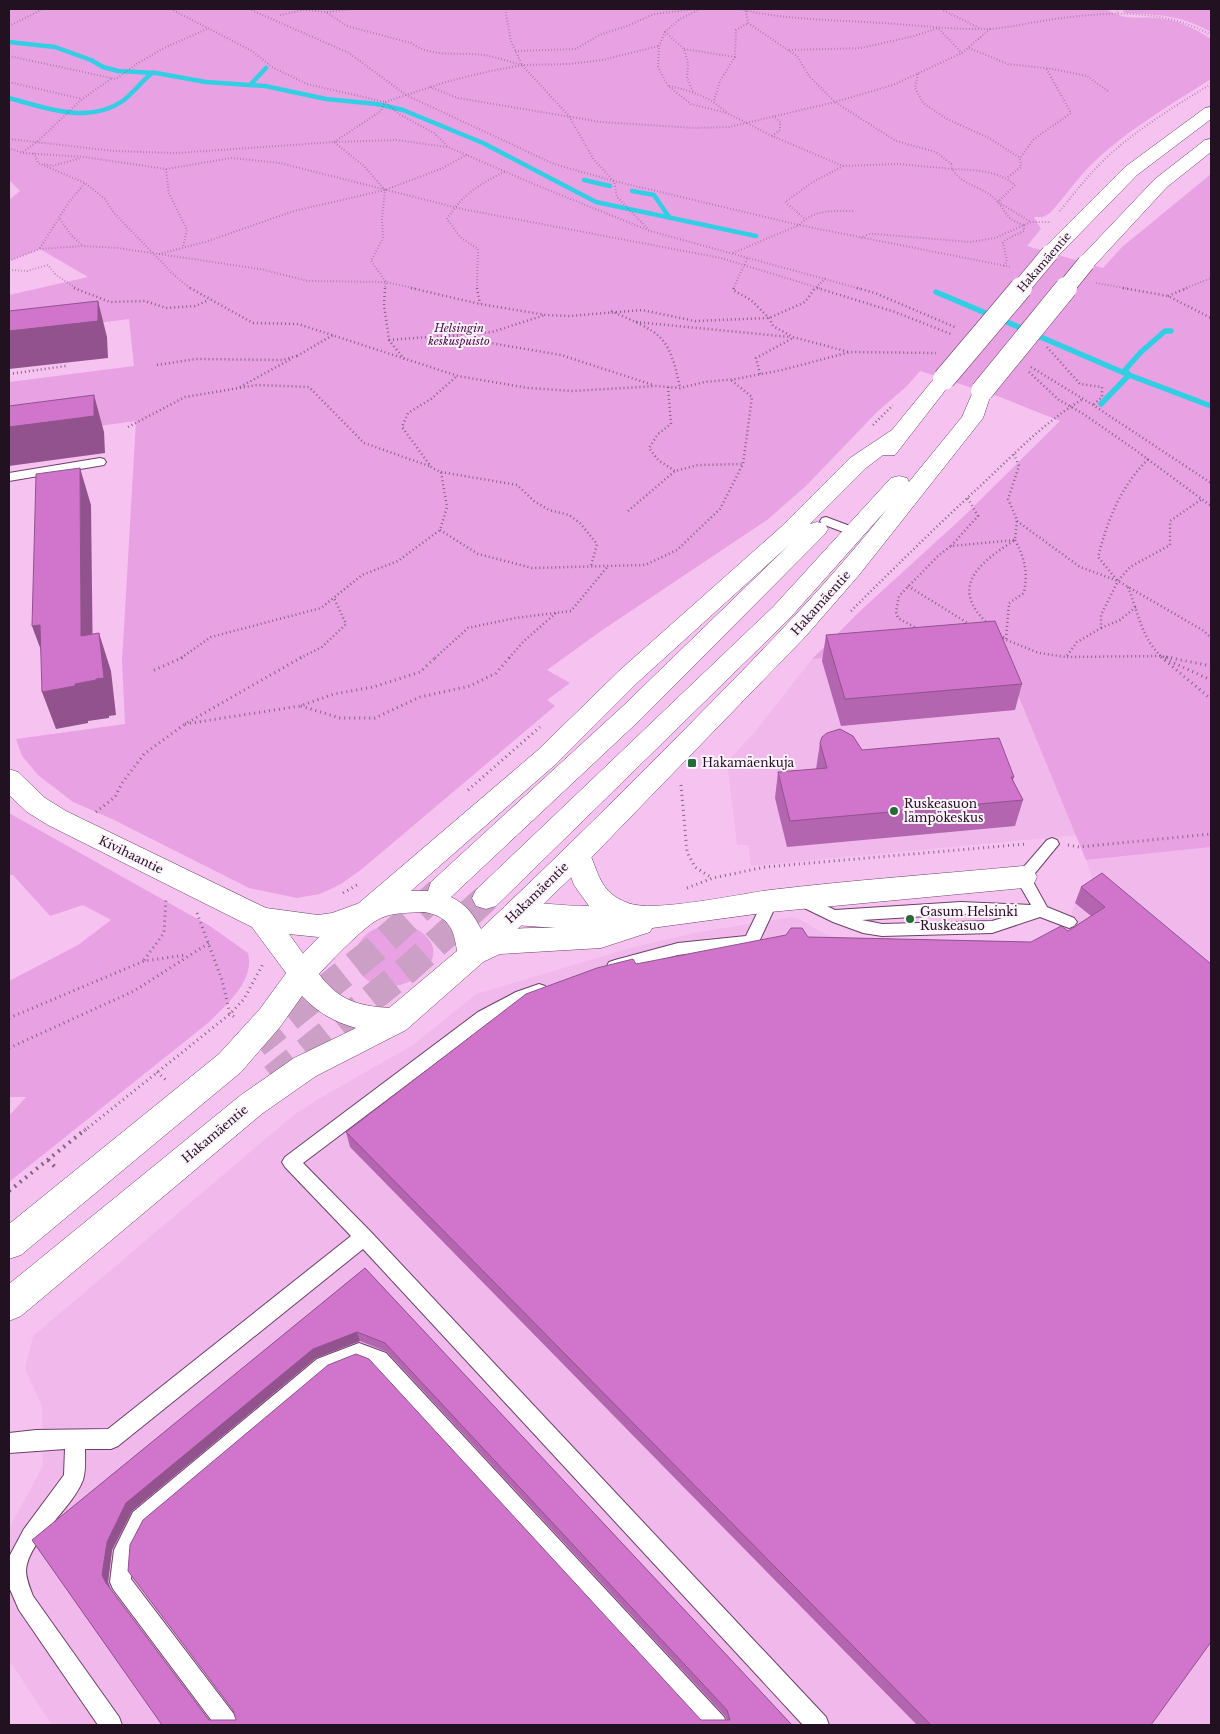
<svg xmlns="http://www.w3.org/2000/svg" width="1220" height="1734" font-family="'Libre Baskerville',serif">
<style>
.built{fill:#f1b8ec}
.green{fill:#e8a2e3}
.lines{fill:none;stroke-linecap:round;stroke-linejoin:round}
.stream-far1{stroke:#32cee4;stroke-width:4.5}
.stream{stroke:#32cee4;stroke-width:5.5}
.primary-tunnel{stroke:#cc9fc7;stroke-width:28;stroke-dasharray:28 14;stroke-linecap:butt}
.lane-casing{stroke:#6b4068;stroke-width:2}
.street-casing{stroke:#6b4068;stroke-width:1}
.primary-casing{stroke:#6b4068;stroke-width:1}
.path-far3{stroke:#856482;stroke-width:2;stroke-dasharray:0.5 2.5;stroke-linecap:butt}
.path-far2{stroke:#856482;stroke-width:2.5;stroke-dasharray:1 3;stroke-linecap:butt}
.path-far1{stroke:#856482;stroke-width:3;stroke-dasharray:1 4;stroke-linecap:butt}
.path{stroke:#856482;stroke-width:4;stroke-dasharray:2 5;stroke-linecap:butt}
.lane{fill:#fff;fill-rule:evenodd}
.street{fill:#fff;fill-rule:evenodd}
.primary{fill:#fff;fill-rule:evenodd}
.primary-bridge-far1-casing{stroke:#6b4068;stroke-width:18;stroke-linecap:butt}
.primary-bridge-casing{stroke:#6b4068;stroke-width:23;stroke-linecap:butt}
.primary-bridge-far1{stroke:#fff;stroke-width:17}
.primary-bridge{stroke:#fff;stroke-width:22}
.wall{fill:#b365af;fill-rule:evenodd}
.shaded-wall{fill:#92528e}
.building{fill:#d075cb;stroke:#92528e;fill-rule:evenodd}
.poi-dot{fill:#246b37;stroke:#fef3fd;stroke-width:2}
.labels{text-anchor:middle;stroke-width:4;stroke-linejoin:round;paint-order:stroke}
.far-street-label{font-size:11px;fill:#221121;stroke:#fef3fd}
.far-park-label{font-size:11px;font-style:italic;fill:#460c44;stroke:#fef3fd}
.street-label{font-size:12px;fill:#221121;stroke:#fef3fd}
.poi-label{font-size:12px;fill:#221121;stroke:#fef3fd;text-anchor:start}
</style>
<rect width="100%" height="100%" fill="#f6c3f1"/>
<!-- built -->
<g class="built">
<polygon points="996,641 1078,835 751,866 748,845 737,845 727,762 754,733 812,659"/>
<polygon points="1211,847 1211,1725 52,1725 9,1660 9,1528 43,1466 42,1406 25,1369 33,1336 295,1114 320,1098 413,1045 476,994 634,947 694,933 792,917 799,919 823,933 844,940 934,940 1010,947 1030,946 1063,929 1069,922 1075,903 1096,889 1086,860"/>
</g>
<!-- green -->
<g class="green">
<path d="M9 9H1109L1108 10C1125 21 1137 16 1157 18 1178 20 1194 28 1211 39V79C1173 103 1118 136 1087 169 1074 183 1063 199 1050 213L1043 217H1034L1041 229 1027 246 1103 268 1122 247 1211 174V847L1086 860 996 641 812 659 859 612 963 517 1060 421 1000 397 920 371 907 386 877 412 806 486 767 520 601 631 547 670 570 683 547 700 555 706 362 869 341 884 320 894 297 898 249 888 112 819 73 802 38 775 22 756 16 739 125 724 122 661 136 421 9 438V382L134 366 129 319 9 334V295L88 277 40 249 9 261V200L20 191 9 180Z"/>
<path d="M1124 9H1211V32C1184 16 1157 14 1126 13L1123 12Z"/>
<path d="M9 813 210 926 248 953C255 981 227 1004 208 1023L9 1182V1116L26 1097H9V981L78 945 111 920 83 905 50 916 13 875H9Z"/>
<path d="M402 923C424 929 445 947 426 970 419 978 410 982 400 985 346 997 334 925 402 923Z"/>
</g>
<g class="lines">
<!-- stream-far1 -->
<g class="stream-far1">
<polyline points="9,42 55,47 91,60 103,67 118,71 156,73 206,82 265,86 326,99 377,104 403,110 483,143 596,202 756,236"/>
<polyline points="251,84 266,68"/>
<path d="M9 98C46 108 89 125 124 100 134 92 142 81 152 73"/>
<polyline points="584,180 610,186"/>
<polyline points="632,191 654,195 669,217"/>
</g>
<!-- stream -->
<g class="stream">
<polyline points="936,292 1021,328"/>
<polyline points="1036,335 1129,375"/>
<polyline points="1129,375 1125,370 1141,352 1165,331 1171,331"/>
<polyline points="1101,404 1129,375 1211,406"/>
</g>
<!-- primary-tunnel -->
<g class="primary-tunnel">
<polyline points="256,1044 375,949 441,890"/>
<polyline points="273,1078 408,969 486,898"/>
</g>
<defs>
<g id="lane">
<polygon points="100,458 104,459 106,462 104,465 9,481 9,473"/>
<polygon points="826,517 858,529 860,532 854,536 822,524 820,521 822,518"/>
<path d="M1052 838 1057 840 1059 844 1031 878 1047 907 1074 918 1077 922 1074 926 1069 928 1040 917 992 933 882 936 863 933 833 922 794 903 791 899 794 895 799 893 835 910 961 902 1031 905 1015 877 1047 840ZM961 914 1009 916 992 921 882 924 862 920Z"/>
<polygon points="770,895 775,897 778,901 757,946 678,955 615,972 609,970 607,966 609,962 615,960 678,943 746,936 765,897"/>
<path d="M539 984 545 986 547 991 545 996 528 1002 490 1022 303 1163 370 1231 826 1717 829 1725H803L363 1249 118 1446 111 1449H85C85 1459 86 1470 83 1480 72 1509 28 1541 26 1570 26 1579 30 1588 33 1596L119 1717 122 1725H98L19 1610 9 1587V1557L24 1529 64 1475 65 1449 9 1453V1433L36 1430 108 1429 351 1236 285 1167 282 1162 285 1157 478 1012 516 992Z"/>
<polygon points="359,1343 386,1353 724,1717 727,1725 701,1725 373,1366 359,1361 330,1372 147,1526 134,1552 131,1579 236,1717 239,1725 215,1725 113,1589 110,1582 114,1550 133,1512 317,1359"/>
</g>
<g id="street">
<polygon points="9,769 18,772 45,798 66,811 266,908 318,915 332,913 368,900 378,903 382,911 378,919 334,935 318,937 289,934 317,973 312,981 302,985 292,981 252,927 48,825 27,812 9,795"/>
<path d="M577 845 587 848C599 871 598 892 628 903 652 913 740 894 770 890 854 880 939 874 1023 866L1033 869 1037 877 1033 885 1023 888 770 912 652 928 650 932 601 948 500 954 472 967 462 963 458 955C473 925 528 928 556 928L515 925 505 922 501 914 505 906C529 899 563 907 589 906L574 885 563 855 567 848Z"/>
</g>
<g id="primary">
<polygon points="1211,107 1211,119 1137,175 1057,257 1050,259 1043,257 1041,253 1043,249 1125,167 1205,108"/>
<polygon points="1211,139 1211,152 1167,187 1093,267 1086,269 1079,267 1077,263 1079,259 1155,179 1205,140"/>
<path d="M944 373 951 375 954 379 895 455H883L866 468 810 524 817 522 825 524 828 529 825 534 641 719 451 897C467 905 473 914 481 929 552 862 622 793 691 723 760 653 826 586 887 509L789 619 496 906 486 909 476 906 472 898 476 890 773 607 891 478 899 476 907 478 909 482 962 417 975 387 982 385 989 387 992 391 983 418 859 575 805 637 587 862 482 963 406 1030 316 1076 263 1113 21 1316 9 1321V1284L241 1095 294 1058 356 1028C334 1022 317 1012 302 996L280 1027 241 1072 21 1255 9 1259V1224L219 1054 260 1009 292 965 318 938 538 750 620 670 781 527 850 458 892 430 937 375ZM789 545 623 706 431 882 428 891H411L556 764 638 682ZM424 912C448 916 454 928 457 951L389 1008C358 1006 338 1000 319 974 331 961 366 924 381 918 394 912 410 913 424 912Z"/>
</g>
</defs>
<!-- lane casing -->
<use href="#lane" class="lane-casing"/>
<!-- street casing -->
<use href="#street" class="street-casing"/>
<!-- primary casing -->
<use href="#primary" class="primary-casing"/>
<!-- path-far3 -->
<g class="path-far3">
<polyline points="126,9 147,9"/>
<polyline points="171,9 252,51 272,67 307,84 385,102 399,114 434,133 448,147 536,185 650,231 861,289"/>
<polyline points="249,9 349,53 406,95 554,164 614,181 799,225 1011,267"/>
<polyline points="505,9 511,41 522,65 569,116 594,160 614,181 617,197 649,230"/>
<path d="M700 9 680 19 665 32 659 46 658 67 668 86 691 104 727 113 772 136 843 166 898 164 952 169C962 185 980 186 993 197 1007 209 1002 218 1024 225"/>
<path d="M739 9C786 20 834 20 882 23 917 25 953 30 988 29 1008 28 1028 23 1048 20 1103 12 1161 7 1211 35"/>
<polyline points="941,9 979,28"/>
<polyline points="1117,9 1118,15"/>
<polyline points="746,11 748,23"/>
<polyline points="327,12 354,9"/>
<path d="M280 15 304 10 326 12 347 26 411 43C431 58 460 52 484 55 497 57 510 62 522 65"/>
<path d="M748 23 797 56 809 76 835 102 896 141 936 152 951 164 952 169C975 170 997 170 1015 185L998 202 1031 222"/>
<polyline points="9,26 43,9"/>
<polyline points="665,32 684,49 688,63 687,78 693,91"/>
<polyline points="969,48 1008,64 1053,69 1087,76 1108,91"/>
<polyline points="684,49 735,57"/>
<polyline points="789,50 861,48 914,36 938,28 962,53"/>
<polyline points="515,51 576,49 599,35 627,26 654,14 696,9"/>
<polyline points="9,56 116,79 138,63 164,48 209,28"/>
<polyline points="918,74 915,88 923,103 947,119 989,138 1020,158"/>
<polyline points="9,82 82,99"/>
<path d="M669 86C692 91 710 97 727 113"/>
<polyline points="430,87 458,98 601,122 695,128 729,127 835,102 893,85 962,53 990,29"/>
<polyline points="714,100 720,81 735,57 736,30 748,23"/>
<polyline points="772,136 780,130 780,122 773,116"/>
<polyline points="9,139 114,151 177,153 334,142 364,166 385,190 382,219 383,238 371,261 386,282 385,289"/>
<polyline points="447,147 396,140 334,142 381,111 385,102 449,81 486,72 522,65 569,64 602,60 659,46"/>
<polyline points="9,148 22,153 84,157 166,169 232,158 280,163 462,209 721,258 822,289"/>
<polyline points="23,152 38,141 82,99 111,79"/>
<polyline points="34,153 38,163 85,183 105,199 114,213 175,276 191,289"/>
<polyline points="44,164 52,166 81,158"/>
<polyline points="166,169 169,193 187,230 183,247"/>
<polyline points="1008,177 1021,167 1020,158 1034,139 1071,113 1046,68"/>
<path d="M1060 211C1075 192 1090 173 1108 156 1139 128 1175 106 1211 84"/>
<polyline points="804,218 785,202 813,182 843,166"/>
<polyline points="60,219 71,235 83,246"/>
<polyline points="861,238 868,234 876,234 970,242 995,238 1031,222 1051,222"/>
<polyline points="40,248 69,202 85,183"/>
<path d="M733 253 799 225C814 209 834 211 854 211"/>
<polyline points="159,254 205,242 294,211 385,190 443,168 468,154"/>
<polyline points="9,261 40,249 83,246 118,248 260,269 308,281 386,282 417,289"/>
<polyline points="1004,266 1007,260 1003,243 1005,240 1024,231 1024,225"/>
<polyline points="9,270 27,271 48,265 56,275 77,289"/>
<polyline points="1096,283 1130,289"/>
<path d="M477 289 478 249 460 237 447 219C464 193 478 185 506 171"/>
<polyline points="733,289 748,257"/>
<polyline points="814,289 826,278"/>
<polyline points="1184,289 1211,278"/>
</g>
<!-- path-far2 -->
<g class="path-far2">
<polyline points="74,288 110,302 145,301 166,308 195,306 209,300"/>
<polyline points="190,288 253,323 298,324 458,376 528,388 573,391 656,386 680,388 705,382 736,379 782,370 850,352 936,353"/>
<polyline points="385,288 384,305 389,340 404,359"/>
<polyline points="411,288 480,304 546,315 569,316 642,310 695,321 769,318 805,302 815,288"/>
<polyline points="477,288 480,304"/>
<polyline points="734,288 733,290 751,300 769,318 773,326 793,337 849,352"/>
<polyline points="817,288 895,312 951,334"/>
<polyline points="857,288 875,293 957,328"/>
<polyline points="1123,288 1168,296 1211,318"/>
<polyline points="1168,296 1187,288"/>
<path d="M611 311C660 333 669 333 680 388"/>
<polyline points="636,322 790,337"/>
<polyline points="449,336 561,355 653,385"/>
<polyline points="389,340 492,332 545,315"/>
<polyline points="1047,347 1080,384 1102,387 1102,397 1093,405"/>
<polyline points="297,356 333,335"/>
<polyline points="157,365 196,359 282,360 297,356"/>
<polyline points="1031,367 1093,405 1211,483"/>
<polyline points="1029,372 1059,400 1082,413 1134,449 1211,506"/>
<polyline points="9,374 66,366"/>
<polyline points="760,374 756,358 793,338"/>
<polyline points="240,387 291,359"/>
<polyline points="668,387 671,424 658,434 649,448 658,460 675,471"/>
<polyline points="873,425 893,405"/>
<polyline points="128,427 185,397 257,385 309,387 364,443 432,467"/>
<polyline points="441,472 517,485 534,501 549,510 569,515 580,523 597,544 591,566"/>
<polyline points="628,511 675,471 698,465 742,464"/>
<polyline points="1017,521 1080,567 1118,581 1204,631 1211,638"/>
<polyline points="440,530 478,554 532,568 645,565 677,550 720,509 743,464 752,397 731,380"/>
<path d="M1015 540C1025 559 1028 572 1024 593L1009 603 1006 639C999 633 991 628 985 621 948 584 984 560 1015 540Z"/>
<polyline points="951,546 978,516 967,497"/>
<path d="M1117 580 1098 557C1108 519 1120 488 1148 459"/>
<polyline points="908,586 969,624"/>
<path d="M1128 587C1138 612 1142 640 1163 658"/>
<path d="M851 611C897 565 944 519 992 475 1020 448 1049 419 1083 399"/>
<polyline points="1101,628 1120,620 1136,607"/>
<polyline points="918,629 898,618 896,612 899,596 938,556 951,546 1015,540 1017,520 1008,499 1019,466 1014,454"/>
<polyline points="999,637 1039,653 1066,657"/>
<polyline points="181,658 211,637 321,608 362,575 398,561 440,530 447,507 441,472 432,468 402,427 408,413 431,399 457,376"/>
<polyline points="300,658 322,647 346,624 334,598"/>
<polyline points="435,658 468,628 515,618 571,611 608,566"/>
<polyline points="509,658 524,641 556,613"/>
<polyline points="1172,658 1160,656 1066,657 1077,642 1101,628 1101,615 1118,581 1130,567 1170,545 1170,521 1202,499"/>
</g>
<!-- path-far1 -->
<g class="path-far1">
<polyline points="1161,657 1211,699"/>
<polyline points="1166,657 1211,666"/>
<polyline points="1165,659 1211,680"/>
<polyline points="154,670 184,657"/>
<polyline points="301,706 340,718 375,718 420,697 470,686 496,673 510,657"/>
<polyline points="185,724 300,706 334,694 373,687 420,672 436,657"/>
<polyline points="681,785 687,852 695,867 712,878"/>
<polyline points="468,790 540,727"/>
<polyline points="96,812 115,797 122,783 144,754 185,724 302,657"/>
<polyline points="1068,845 1079,847 1211,834"/>
<polyline points="687,888 713,878 765,867 1026,844"/>
<polyline points="343,893 357,885"/>
<polyline points="197,913 222,980 230,1014 236,1018"/>
<polyline points="144,960 164,933 166,898"/>
<polyline points="9,1018 144,961 186,955"/>
<polyline points="9,1048 134,991 209,943"/>
<polyline points="157,1072 166,1080"/>
<polyline points="84,1131 230,1014 244,999 264,962"/>
</g>
<!-- path -->
<g class="path">
<polyline points="48,1160 56,1168"/>
<polyline points="9,1191 86,1129"/>
</g>
<!-- lane -->
<use href="#lane" class="lane"/>
<!-- street -->
<use href="#street" class="street"/>
<!-- primary -->
<use href="#primary" class="primary"/>
<defs>
<g id="primary-bridge-far1">
<polyline points="1020,289 1050,253"/>
<polyline points="1065,289 1086,263"/>
</g>
<g id="primary-bridge">
<polyline points="944,379 1021,288"/>
<polyline points="982,391 1066,288"/>
</g>
</defs>
<!-- primary-bridge-far1 casing -->
<use href="#primary-bridge-far1" class="primary-bridge-far1-casing"/>
<!-- primary-bridge casing -->
<use href="#primary-bridge" class="primary-bridge-casing"/>
<!-- primary-bridge-far1 -->
<use href="#primary-bridge-far1" class="primary-bridge-far1"/>
<!-- primary-bridge -->
<use href="#primary-bridge" class="primary-bridge"/>
</g>
<!-- wall -->
<g class="wall">
<polygon points="826,635 1022,684 1015,710 841,726 822,661"/>
<polygon points="820,743 862,750 1014,777 1013,780 1023,800 1015,826 787,847 775,798 778,772 816,769"/>
<polygon points="1081,887 1211,964 1151,1725 917,1725 350,1147 346,1132 636,964 808,937 1031,942 1068,931 1091,916 1075,903"/>
<path d="M365 1268 792 1725H162L32 1540ZM360 1341 387 1352 725 1716 727 1720H209L111 1590 108 1582 112 1550 132 1511 316 1358Z"/>
</g>
<!-- shaded-wall -->
<g class="shaded-wall">
<polygon points="98,301 107,337 108,358 9,369 9,331"/>
<polygon points="94,395 104,432 105,453 9,466 9,427"/>
<polygon points="80,468 91,505 93,674 81,636"/>
<polygon points="40,625 46,664 32,626"/>
<polygon points="99,633 111,671 116,715 109,716 109,718 88,721 88,723 56,729 42,692 75,684"/>
<polygon points="357,1332 360,1341 316,1358 132,1511 112,1550 108,1582 111,1590 106,1583 102,1575 107,1542 126,1503 313,1349"/>
</g>
<!-- building -->
<g class="building">
<polygon points="98,301 98,321 9,331 9,311"/>
<polygon points="94,395 94,416 9,427 9,406"/>
<polygon points="80,468 81,636 99,633 104,678 96,679 96,680 75,684 75,686 42,692 40,625 32,626 36,474"/>
<polygon points="995,621 1022,684 845,699 826,635"/>
<polygon points="840,729 853,736 862,750 999,738 1014,777 1011,777 1023,800 790,821 778,772 827,768 820,743 822,737 827,733"/>
<polygon points="1102,873 1211,964 1211,1642 1151,1725 931,1725 346,1132 526,994 597,968 633,959 636,964 786,935 791,928 802,928 808,937 1031,942 1061,926 1068,931 1105,907 1081,887"/>
<path d="M365 1268 792 1725H162L32 1540ZM357 1332 385 1343 727 1710 730 1720H701L369 1359 356 1354 328 1365 143 1520 130 1545 128 1571 233 1710 236 1720H209L106 1583 102 1575 107 1542 126 1503 313 1349Z"/>
</g>
<!-- markers -->
<g class="poi-dot">
<rect x="687" y="758" width="10" height="10" rx="2.5"/>
<circle cx="894" cy="811" r="5"/>
<circle cx="910" cy="919" r="5"/>
</g>
<g class="labels">
<!-- far-street labels -->
<g class="far-street-label">
<text transform="translate(1044 262) rotate(-49)" y="4">Hakamäentie</text>
</g>
<!-- far-park labels -->
<g class="far-park-label">
<text x="459" y="332">Helsingin<tspan x="459" dy="13">keskuspuisto</tspan></text>
</g>
<!-- street labels -->
<g class="street-label">
<text transform="translate(821 603) rotate(-48)" y="4">Hakamäentie</text>
<text transform="translate(131 855) rotate(26)" y="4">Kivihaantie</text>
<text transform="translate(537 893) rotate(-44)" y="4">Hakamäentie</text>
<text transform="translate(215 1134) rotate(-40)" y="4">Hakamäentie</text>
</g>
<!-- poi labels -->
<g class="poi-label">
<text x="702" y="767">Hakamäenkuja</text>
<text x="904" y="808">Ruskeasuon<tspan x="904" dy="14">lämpökeskus</tspan></text>
<text x="920" y="916">Gasum Helsinki<tspan x="920" dy="14">Ruskeasuo</tspan></text>
</g>
</g>
<!-- border -->
<rect width="1220" height="1734" fill="none" stroke="#221121" stroke-width="20"/>
</svg>
